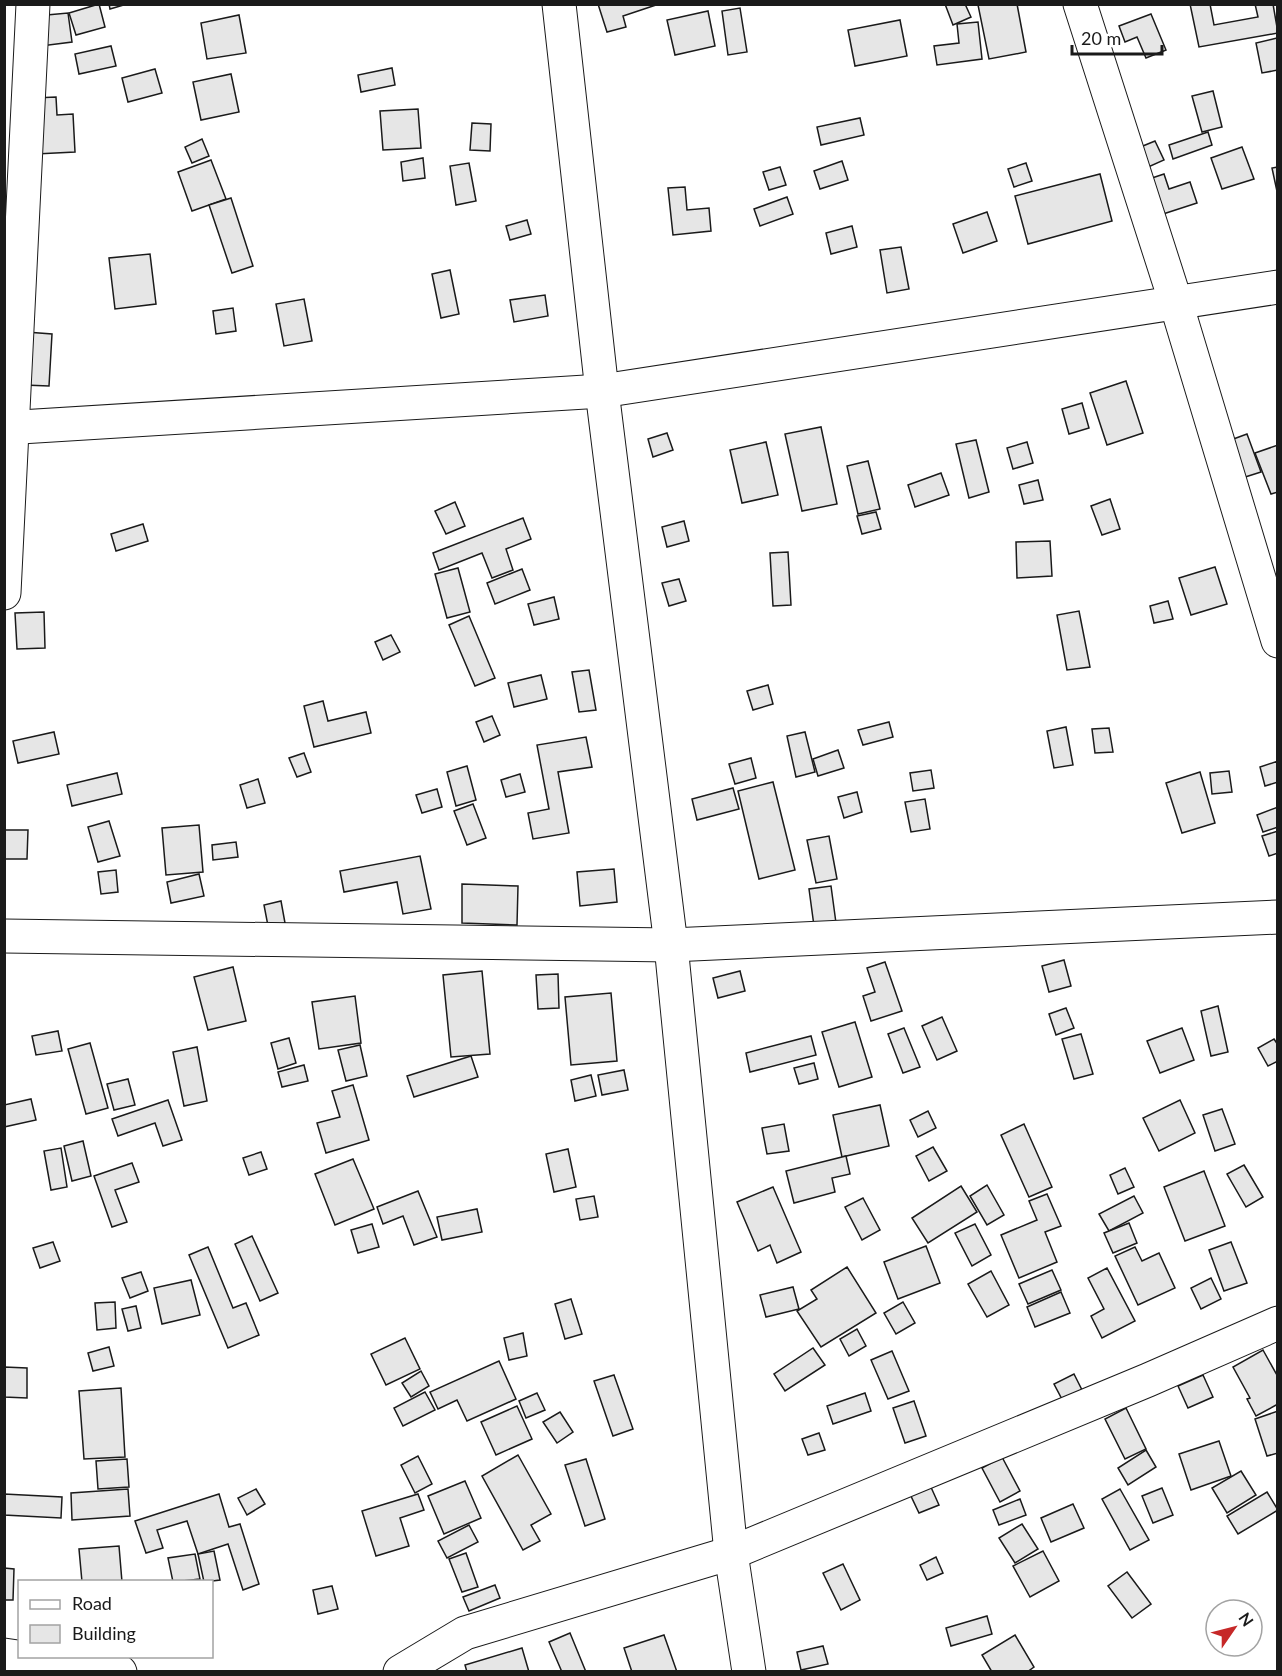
<svg xmlns="http://www.w3.org/2000/svg" width="1282" height="1676" font-family="Lato,sans-serif">
<style>
.building{fill:#e6e6e6;stroke:#1a1a1a;stroke-width:1.5}
.lines{fill:none;stroke-linecap:round;stroke-linejoin:round}
.minor-casing{stroke:#1a1a1a;stroke-width:35}
.minor{stroke:#fff;stroke-width:33}
</style>
<rect width="100%" height="100%" fill="#fff"/>
<!-- building -->
<g class="building">
<polygon points="99,4 105,27 76,35 69,13"/>
<polygon points="109,4 127,4 110,9"/>
<polygon points="598,4 659,4 623,16 626,27 607,32"/>
<polygon points="945,4 965,4 971,17 953,25"/>
<polygon points="1017,4 1026,52 989,59 978,5"/>
<polygon points="1190,4 1210,4 1214,25 1258,17 1255,4 1273,4 1278,33 1199,47"/>
<polygon points="740,8 747,52 728,55 722,11"/>
<polygon points="708,11 715,46 675,55 667,20"/>
<polygon points="68,13 72,42 41,46 36,16"/>
<polygon points="1151,14 1166,50 1146,58 1137,37 1125,42 1119,26"/>
<polygon points="239,15 246,53 207,59 201,23"/>
<polygon points="900,20 907,56 855,66 848,30"/>
<polygon points="978,22 982,59 937,65 934,46 959,43 957,24"/>
<polygon points="1277,38 1278,70 1262,73 1256,43"/>
<polygon points="111,46 116,66 79,74 75,54"/>
<polygon points="392,68 395,85 361,92 358,75"/>
<polygon points="155,69 162,93 128,102 122,78"/>
<polygon points="231,74 239,112 201,120 193,82"/>
<polygon points="1213,91 1222,127 1202,132 1192,96"/>
<polygon points="56,97 57,115 73,114 75,152 36,154 34,98"/>
<polygon points="418,109 421,148 383,150 380,111"/>
<polygon points="860,118 864,135 821,145 817,127"/>
<polygon points="472,123 491,124 490,151 470,150"/>
<polygon points="1208,132 1212,145 1173,159 1169,145"/>
<polygon points="202,139 209,156 192,163 185,147"/>
<polygon points="1155,141 1164,160 1146,168 1138,148"/>
<polygon points="1242,147 1254,179 1222,189 1211,158"/>
<polygon points="423,158 425,178 403,181 401,162"/>
<polygon points="211,160 226,199 192,211 178,172"/>
<polygon points="842,161 848,180 820,189 814,171"/>
<polygon points="469,163 476,201 456,205 450,166"/>
<polygon points="1026,163 1032,181 1014,187 1008,169"/>
<polygon points="780,167 786,185 769,190 763,172"/>
<polygon points="1278,167 1278,196 1272,168"/>
<polygon points="1100,174 1112,221 1028,244 1015,196"/>
<polygon points="1164,174 1169,189 1190,182 1197,203 1160,215 1149,179"/>
<polygon points="685,187 687,210 709,208 711,231 673,235 668,188"/>
<polygon points="787,197 793,214 760,226 754,209"/>
<polygon points="231,198 253,266 232,273 209,205"/>
<polygon points="987,212 997,241 963,253 953,224"/>
<polygon points="527,220 531,234 510,240 506,226"/>
<polygon points="852,226 857,247 831,254 826,233"/>
<polygon points="901,247 909,289 887,293 880,250"/>
<polygon points="150,254 156,304 115,309 109,258"/>
<polygon points="450,270 459,314 441,318 432,274"/>
<polygon points="545,295 548,316 514,322 510,300"/>
<polygon points="304,299 312,341 284,346 276,304"/>
<polygon points="233,308 236,331 216,334 213,311"/>
<polygon points="26,332 52,334 49,386 24,385"/>
<polygon points="1126,381 1143,433 1107,445 1090,393"/>
<polygon points="1082,403 1089,428 1069,434 1062,409"/>
<polygon points="821,427 837,504 802,511 785,434"/>
<polygon points="667,433 673,450 653,457 648,439"/>
<polygon points="1247,434 1261,472 1242,478 1228,441"/>
<polygon points="976,440 989,492 969,498 956,444"/>
<polygon points="766,442 778,495 742,503 730,450"/>
<polygon points="1027,442 1033,463 1013,469 1007,448"/>
<polygon points="1278,445 1278,492 1271,494 1255,453"/>
<polygon points="868,461 880,509 858,514 847,466"/>
<polygon points="941,473 949,495 915,507 908,485"/>
<polygon points="1038,480 1043,500 1024,504 1019,485"/>
<polygon points="1110,499 1120,529 1102,535 1091,506"/>
<polygon points="455,502 465,526 446,534 435,511"/>
<polygon points="876,512 881,529 862,534 857,516"/>
<polygon points="523,518 531,539 506,549 513,570 492,578 482,553 439,570 433,553"/>
<polygon points="684,521 689,541 667,547 662,527"/>
<polygon points="143,524 148,541 116,551 111,534"/>
<polygon points="1050,541 1052,576 1017,578 1016,542"/>
<polygon points="788,552 791,605 773,606 770,553"/>
<polygon points="1215,567 1227,604 1191,615 1179,578"/>
<polygon points="458,568 470,612 447,618 435,574"/>
<polygon points="522,569 530,590 495,604 487,583"/>
<polygon points="679,579 686,601 669,606 662,583"/>
<polygon points="554,597 559,619 534,625 528,604"/>
<polygon points="1168,601 1173,619 1154,623 1150,606"/>
<polygon points="1079,611 1090,667 1067,670 1057,615"/>
<polygon points="44,612 45,648 17,649 15,613"/>
<polygon points="469,616 495,678 475,686 449,625"/>
<polygon points="391,635 400,652 383,660 375,642"/>
<polygon points="589,670 596,710 579,712 572,672"/>
<polygon points="541,675 547,699 514,707 508,683"/>
<polygon points="768,685 773,704 753,710 747,691"/>
<polygon points="323,701 328,721 366,712 371,733 314,747 304,706"/>
<polygon points="492,716 500,735 484,742 476,722"/>
<polygon points="889,722 893,737 863,745 858,730"/>
<polygon points="1066,727 1073,765 1054,768 1047,731"/>
<polygon points="1109,728 1113,752 1095,753 1092,729"/>
<polygon points="54,732 59,754 18,763 13,741"/>
<polygon points="805,732 815,772 796,777 787,736"/>
<polygon points="586,737 592,767 558,772 569,833 533,839 528,813 549,809 537,745"/>
<polygon points="838,750 844,768 818,776 813,759"/>
<polygon points="304,753 311,772 297,777 289,758"/>
<polygon points="751,758 756,778 735,784 729,764"/>
<polygon points="1278,761 1278,782 1265,786 1260,767"/>
<polygon points="467,766 476,800 456,806 447,772"/>
<polygon points="931,770 934,788 913,791 910,773"/>
<polygon points="1229,771 1232,792 1212,794 1210,773"/>
<polygon points="1200,772 1215,823 1182,833 1166,783"/>
<polygon points="117,773 122,794 72,806 67,785"/>
<polygon points="520,774 525,792 506,797 501,780"/>
<polygon points="258,779 265,803 247,808 240,785"/>
<polygon points="773,782 795,870 759,879 738,791"/>
<polygon points="733,788 739,809 697,820 692,799"/>
<polygon points="437,789 442,807 422,813 416,795"/>
<polygon points="857,792 862,812 844,818 838,797"/>
<polygon points="925,799 930,829 911,832 905,802"/>
<polygon points="473,804 486,838 467,845 454,811"/>
<polygon points="1278,807 1278,827 1263,832 1257,815"/>
<polygon points="109,821 120,856 98,862 88,827"/>
<polygon points="199,825 203,872 166,875 162,828"/>
<polygon points="5,830 28,830 27,859 4,859"/>
<polygon points="1278,831 1278,853 1269,856 1262,836"/>
<polygon points="829,836 837,879 816,883 807,840"/>
<polygon points="236,842 238,857 213,860 212,845"/>
<polygon points="420,856 431,909 403,914 397,882 344,892 340,871"/>
<polygon points="614,869 617,902 580,906 577,872"/>
<polygon points="116,870 118,892 101,894 98,872"/>
<polygon points="199,874 204,896 171,903 167,882"/>
<polygon points="462,884 518,886 517,925 462,923"/>
<polygon points="831,886 836,923 814,926 809,889"/>
<polygon points="281,901 285,923 268,926 264,905"/>
<polygon points="1064,960 1071,986 1049,992 1042,966"/>
<polygon points="885,962 902,1011 871,1021 863,996 875,992 867,968"/>
<polygon points="233,967 246,1021 208,1030 194,977"/>
<polygon points="482,971 490,1054 451,1057 443,975"/>
<polygon points="740,971 745,991 718,998 713,978"/>
<polygon points="558,974 559,1008 538,1009 536,975"/>
<polygon points="611,993 617,1061 571,1065 565,997"/>
<polygon points="355,996 361,1043 319,1049 312,1002"/>
<polygon points="1218,1006 1228,1052 1211,1056 1201,1011"/>
<polygon points="1066,1008 1074,1028 1056,1035 1049,1014"/>
<polygon points="942,1017 957,1051 937,1060 922,1026"/>
<polygon points="855,1022 872,1077 839,1087 822,1032"/>
<polygon points="904,1028 920,1067 903,1073 888,1034"/>
<polygon points="1182,1028 1194,1060 1160,1073 1147,1041"/>
<polygon points="58,1031 62,1051 36,1055 32,1036"/>
<polygon points="1081,1034 1093,1074 1074,1079 1062,1039"/>
<polygon points="811,1036 816,1055 750,1072 746,1053"/>
<polygon points="289,1038 296,1063 278,1069 271,1043"/>
<polygon points="1274,1039 1278,1045 1278,1061 1268,1066 1258,1048"/>
<polygon points="90,1043 108,1108 86,1114 68,1049"/>
<polygon points="360,1045 367,1076 346,1081 338,1050"/>
<polygon points="197,1047 207,1101 184,1106 173,1052"/>
<polygon points="471,1056 478,1077 414,1097 407,1076"/>
<polygon points="814,1063 818,1079 799,1084 794,1068"/>
<polygon points="304,1065 308,1081 282,1087 278,1072"/>
<polygon points="624,1070 628,1090 602,1095 598,1075"/>
<polygon points="591,1075 596,1096 575,1101 571,1080"/>
<polygon points="128,1079 135,1105 114,1110 107,1084"/>
<polygon points="353,1085 369,1140 326,1153 317,1123 340,1117 332,1091"/>
<polygon points="31,1099 36,1120 4,1127 4,1105"/>
<polygon points="168,1100 182,1140 163,1146 155,1123 118,1136 112,1119"/>
<polygon points="1180,1100 1195,1133 1159,1151 1143,1118"/>
<polygon points="880,1105 889,1146 842,1157 833,1115"/>
<polygon points="1222,1109 1235,1144 1215,1151 1203,1115"/>
<polygon points="928,1111 936,1128 918,1137 910,1120"/>
<polygon points="784,1124 789,1151 767,1154 762,1128"/>
<polygon points="1024,1124 1052,1187 1029,1197 1001,1135"/>
<polygon points="83,1141 91,1176 72,1181 64,1146"/>
<polygon points="933,1147 947,1171 929,1181 916,1156"/>
<polygon points="61,1148 67,1187 51,1190 44,1151"/>
<polygon points="568,1149 576,1187 554,1192 546,1154"/>
<polygon points="261,1152 267,1169 249,1175 243,1158"/>
<polygon points="846,1156 850,1174 832,1178 835,1192 794,1203 786,1171"/>
<polygon points="353,1159 374,1209 335,1225 315,1174"/>
<polygon points="132,1163 139,1182 115,1190 127,1222 112,1227 94,1176"/>
<polygon points="1244,1165 1263,1197 1246,1207 1227,1174"/>
<polygon points="1125,1168 1134,1187 1118,1194 1110,1175"/>
<polygon points="1204,1171 1225,1226 1185,1241 1164,1187"/>
<polygon points="987,1185 1004,1215 987,1225 970,1196"/>
<polygon points="961,1186 977,1212 928,1243 912,1218"/>
<polygon points="773,1187 801,1252 777,1263 770,1245 758,1251 737,1202"/>
<polygon points="418,1191 437,1237 414,1245 403,1216 383,1224 377,1207"/>
<polygon points="1047,1194 1061,1226 1045,1232 1057,1262 1019,1278 1001,1235 1037,1220 1029,1201"/>
<polygon points="594,1196 598,1217 580,1220 576,1199"/>
<polygon points="1134,1196 1143,1213 1109,1231 1099,1214"/>
<polygon points="863,1198 880,1230 862,1240 845,1207"/>
<polygon points="477,1209 482,1232 442,1240 437,1217"/>
<polygon points="1129,1223 1137,1243 1113,1253 1104,1233"/>
<polygon points="372,1224 379,1247 358,1253 351,1230"/>
<polygon points="975,1224 991,1255 972,1266 955,1233"/>
<polygon points="252,1236 278,1293 260,1301 235,1244"/>
<polygon points="53,1242 60,1261 40,1268 33,1248"/>
<polygon points="1231,1242 1247,1283 1224,1291 1209,1250"/>
<polygon points="926,1246 940,1283 898,1299 884,1262"/>
<polygon points="208,1247 233,1308 246,1303 259,1335 228,1348 189,1255"/>
<polygon points="1135,1247 1142,1261 1159,1253 1175,1288 1138,1305 1115,1256"/>
<polygon points="847,1267 876,1313 821,1347 797,1311 817,1299 811,1290"/>
<polygon points="1107,1268 1135,1321 1102,1338 1091,1316 1104,1309 1088,1278"/>
<polygon points="1052,1270 1061,1290 1028,1304 1019,1284"/>
<polygon points="991,1271 1009,1305 987,1317 968,1284"/>
<polygon points="141,1272 148,1291 130,1298 122,1278"/>
<polygon points="1211,1278 1221,1299 1201,1309 1191,1288"/>
<polygon points="191,1280 200,1315 162,1324 154,1288"/>
<polygon points="793,1287 799,1309 766,1317 760,1295"/>
<polygon points="1061,1292 1070,1313 1035,1327 1027,1307"/>
<polygon points="571,1299 582,1334 565,1339 555,1304"/>
<polygon points="115,1302 116,1328 97,1330 95,1303"/>
<polygon points="903,1302 915,1323 896,1334 884,1313"/>
<polygon points="136,1306 141,1328 128,1331 122,1309"/>
<polygon points="857,1329 866,1346 849,1356 840,1339"/>
<polygon points="523,1333 527,1356 509,1360 504,1338"/>
<polygon points="405,1338 420,1369 386,1385 371,1354"/>
<polygon points="109,1347 114,1366 93,1371 88,1353"/>
<polygon points="813,1348 825,1365 785,1391 774,1374"/>
<polygon points="1263,1350 1278,1377 1278,1404 1256,1416 1247,1399 1250,1398 1233,1367"/>
<polygon points="892,1351 909,1391 888,1399 871,1360"/>
<polygon points="499,1361 516,1399 467,1421 457,1400 438,1409 430,1392"/>
<polygon points="4,1367 27,1368 27,1398 4,1397"/>
<polygon points="421,1371 429,1386 411,1397 402,1383"/>
<polygon points="1074,1374 1084,1394 1064,1403 1054,1384"/>
<polygon points="614,1375 633,1429 613,1436 594,1381"/>
<polygon points="1203,1375 1213,1397 1188,1408 1178,1386"/>
<polygon points="121,1388 125,1457 84,1459 79,1391"/>
<polygon points="425,1392 435,1410 403,1426 394,1408"/>
<polygon points="537,1393 545,1410 526,1418 519,1401"/>
<polygon points="865,1393 871,1411 833,1424 827,1406"/>
<polygon points="914,1401 926,1436 905,1443 893,1408"/>
<polygon points="517,1406 532,1439 496,1455 481,1422"/>
<polygon points="1126,1408 1146,1449 1125,1459 1105,1419"/>
<polygon points="1278,1411 1278,1453 1267,1456 1255,1419"/>
<polygon points="560,1412 573,1432 557,1443 543,1422"/>
<polygon points="819,1433 825,1450 808,1455 802,1439"/>
<polygon points="1219,1441 1231,1476 1191,1490 1179,1454"/>
<polygon points="1146,1450 1156,1467 1128,1485 1118,1468"/>
<polygon points="518,1455 551,1514 531,1525 540,1541 523,1550 482,1476"/>
<polygon points="418,1456 432,1484 415,1493 401,1465"/>
<polygon points="1002,1457 1020,1491 1000,1502 982,1468"/>
<polygon points="127,1459 129,1487 98,1489 96,1461"/>
<polygon points="586,1459 605,1519 585,1526 565,1465"/>
<polygon points="1241,1471 1256,1495 1227,1513 1212,1488"/>
<polygon points="465,1481 481,1518 444,1534 428,1496"/>
<polygon points="930,1485 939,1505 919,1513 910,1494"/>
<polygon points="1162,1488 1173,1515 1153,1523 1142,1496"/>
<polygon points="128,1489 130,1516 72,1520 71,1493"/>
<polygon points="256,1489 265,1504 247,1515 238,1498"/>
<polygon points="1120,1489 1149,1540 1130,1550 1102,1499"/>
<polygon points="1267,1492 1278,1510 1238,1534 1227,1516"/>
<polygon points="4,1494 62,1497 61,1518 4,1515"/>
<polygon points="219,1494 229,1527 240,1524 259,1584 243,1590 228,1544 198,1554 187,1521 157,1530 163,1548 146,1553 135,1521"/>
<polygon points="418,1494 424,1510 400,1518 409,1546 376,1556 362,1511"/>
<polygon points="1020,1499 1026,1515 999,1525 993,1510"/>
<polygon points="1073,1504 1084,1528 1051,1542 1041,1518"/>
<polygon points="1022,1524 1038,1549 1015,1563 999,1538"/>
<polygon points="469,1525 478,1542 447,1558 438,1541"/>
<polygon points="119,1546 122,1582 82,1582 79,1549"/>
<polygon points="214,1551 220,1580 204,1582 198,1554"/>
<polygon points="1043,1551 1059,1581 1030,1597 1013,1566"/>
<polygon points="466,1553 478,1587 462,1592 449,1559"/>
<polygon points="195,1554 200,1579 173,1582 168,1558"/>
<polygon points="936,1557 943,1573 927,1580 920,1565"/>
<polygon points="843,1564 860,1600 841,1610 823,1573"/>
<polygon points="4,1568 14,1569 13,1600 4,1600"/>
<polygon points="1127,1572 1151,1604 1132,1618 1108,1586"/>
<polygon points="495,1585 500,1598 469,1611 463,1597"/>
<polygon points="332,1586 338,1609 318,1614 313,1590"/>
<polygon points="987,1616 992,1634 951,1646 946,1628"/>
<polygon points="570,1633 586,1672 562,1672 549,1642"/>
<polygon points="664,1635 677,1672 632,1672 624,1648"/>
<polygon points="1015,1635 1034,1667 1027,1672 992,1672 982,1655"/>
<polygon points="823,1646 828,1664 801,1670 797,1652"/>
<polygon points="522,1648 529,1672 467,1672 465,1665"/>
</g>
<g class="lines">
<defs>
<g id="minor">
<polyline points="559,4 602,391 671,945 731,1553 749,1672"/>
<polyline points="1080,4 1176,303 1278,641"/>
<polyline points="4,428 602,391 1278,287"/>
<polyline points="4,593 33,4"/>
<polyline points="4,936 671,945 1278,917"/>
<polyline points="4,1655 120,1672"/>
<polyline points="400,1672 465,1633 731,1553 1148,1380 1278,1323"/>
</g>
</defs>
<!-- minor casing -->
<use href="#minor" class="minor-casing"/>
<!-- minor -->
<use href="#minor" class="minor"/>
</g>
<!-- border -->
<rect width="1282" height="1676" fill="none" stroke="#1a1a1a" stroke-width="12"/>
<!-- legend -->
<rect x="18" y="1580" width="195" height="78" fill="#ffffff" stroke="#a3a3a3" stroke-width="1.5"/>
<rect x="30" y="1600" width="30" height="9" fill="#ffffff" stroke="#a3a3a3" stroke-width="1.5"/>
<text x="72" y="1610" font-size="18" fill="#1a1a1a">Road</text>
<rect x="30" y="1625" width="30" height="18" fill="#e6e6e6" stroke="#a3a3a3" stroke-width="1.5"/>
<text x="72" y="1640" font-size="18" fill="#1a1a1a">Building</text>
<!-- north arrow -->
<g transform="translate(1234 1628) rotate(55)"><circle r="28" fill="#ffffff" stroke="#a3a3a3" stroke-width="1.5"/>
<path d="M0-4.5L10 22L0 15L-10 22Z" fill="#c62828"/>
<text y="-9" font-size="16" font-weight="bold" text-anchor="middle" fill="#1a1a1a">N</text>
</g>
<!-- scale -->
<path d="M1072 45v9h90v-9" fill="none" stroke="#1a1a1a" stroke-width="3"/>
<text x="1081" y="45" font-size="18" fill="#1a1a1a" stroke="#ffffff" stroke-width="4.5" paint-order="stroke">20 m</text>
</svg>
